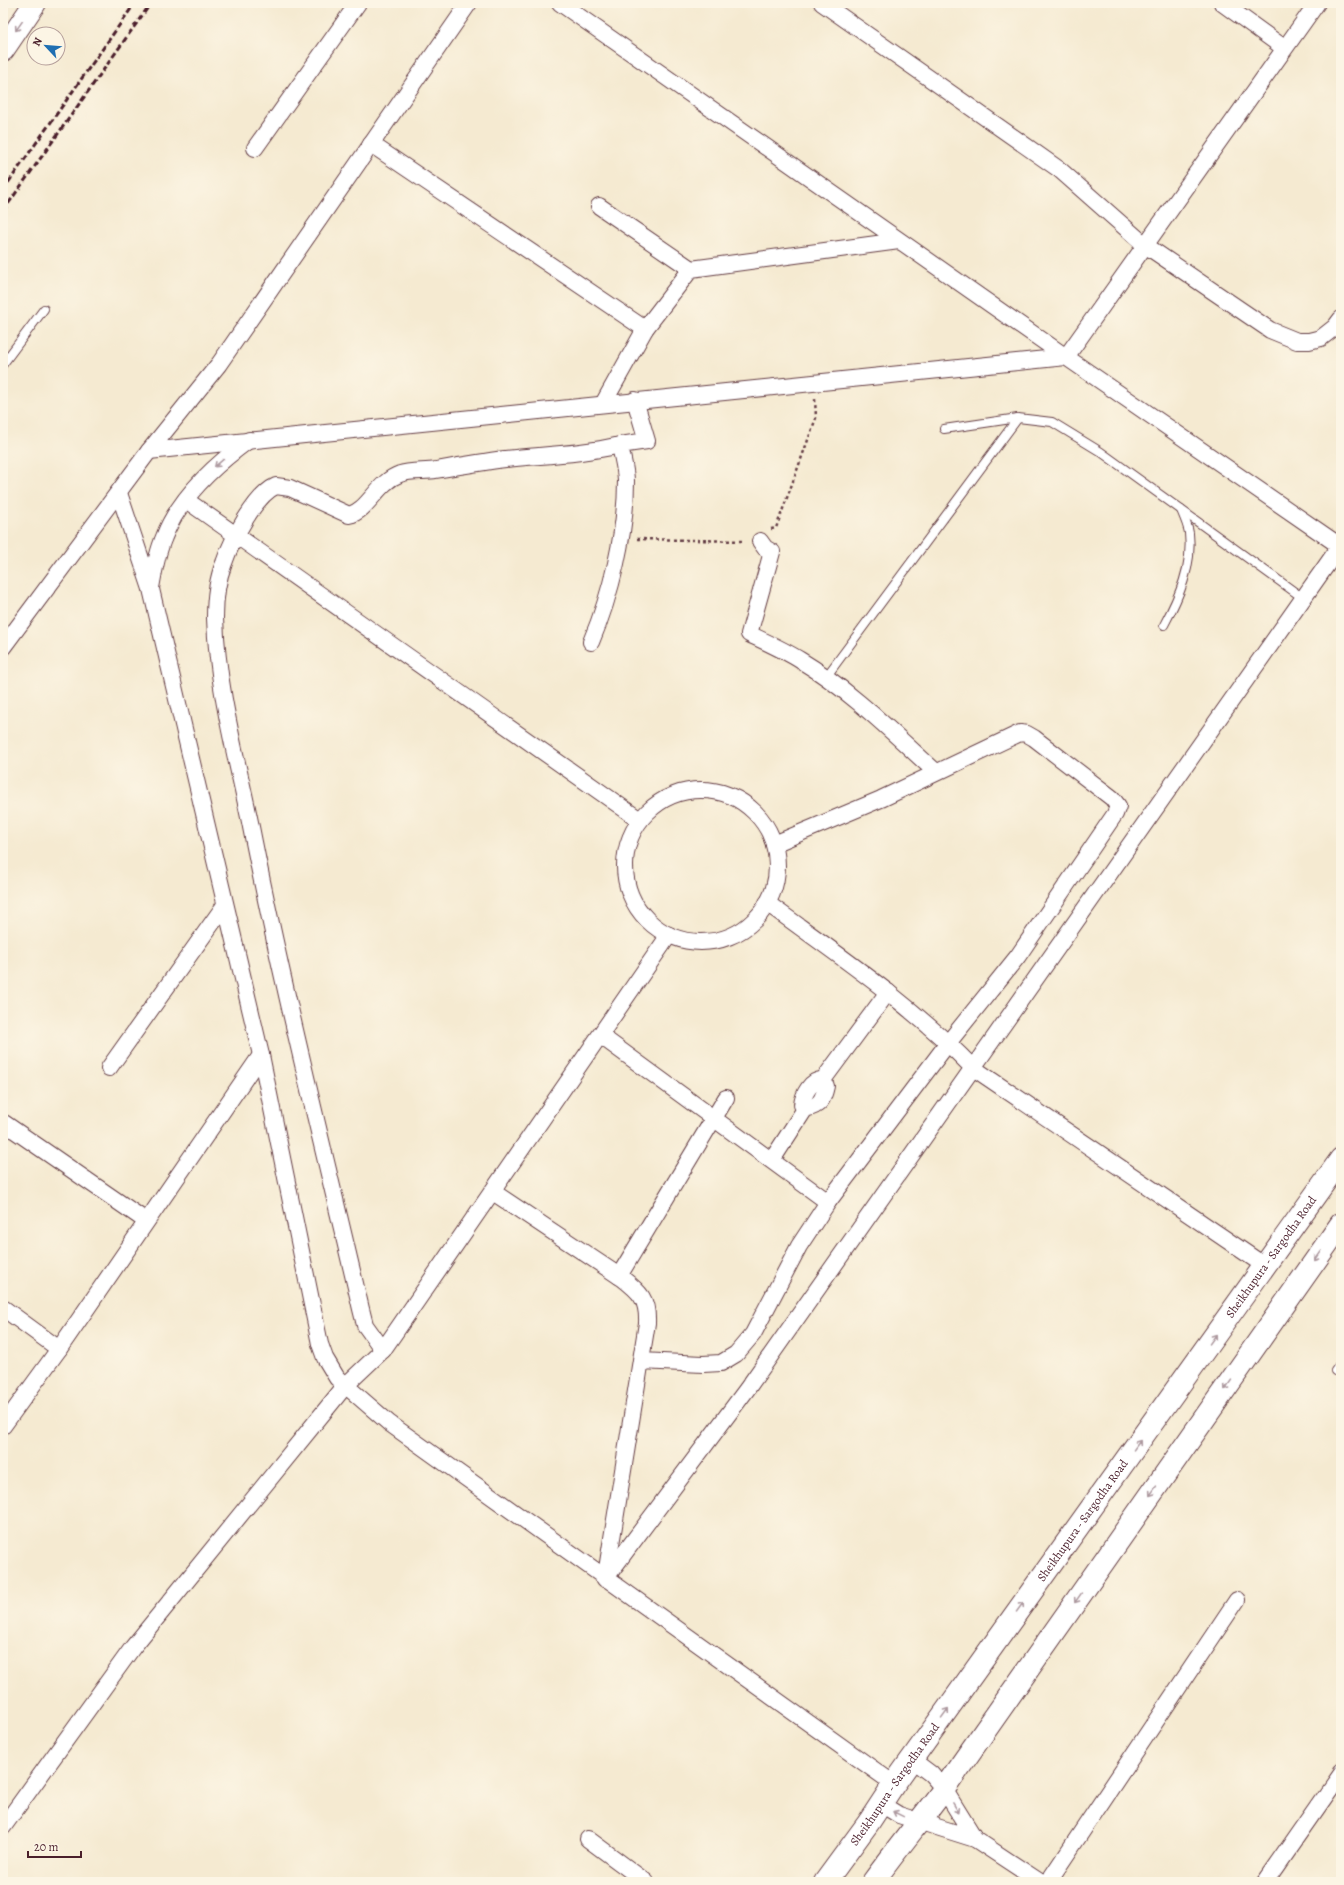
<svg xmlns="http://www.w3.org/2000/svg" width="1344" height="1885" font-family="Alegreya,serif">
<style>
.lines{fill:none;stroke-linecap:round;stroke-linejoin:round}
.lane-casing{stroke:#643d44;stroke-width:10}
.street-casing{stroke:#643d44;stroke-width:18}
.secondary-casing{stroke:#643d44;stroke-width:24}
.highway-casing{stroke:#643d44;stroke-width:24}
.path{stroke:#643d44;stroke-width:2.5;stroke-dasharray:3 3;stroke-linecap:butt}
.lane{stroke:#fff;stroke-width:8}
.street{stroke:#fff;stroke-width:16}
.secondary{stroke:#fff;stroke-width:22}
.highway{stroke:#fff;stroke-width:22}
.rail{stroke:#4a1f2b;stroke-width:3;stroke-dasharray:6 3;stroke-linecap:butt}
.oneway{stroke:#ae9aa0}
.labels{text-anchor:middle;stroke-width:3;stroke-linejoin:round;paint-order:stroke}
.street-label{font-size:12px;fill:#4a1f2b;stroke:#fcf5e5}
</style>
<rect width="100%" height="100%" fill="#fcf5e5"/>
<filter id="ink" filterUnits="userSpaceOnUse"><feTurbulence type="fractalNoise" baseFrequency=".025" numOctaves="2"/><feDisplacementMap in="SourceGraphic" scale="8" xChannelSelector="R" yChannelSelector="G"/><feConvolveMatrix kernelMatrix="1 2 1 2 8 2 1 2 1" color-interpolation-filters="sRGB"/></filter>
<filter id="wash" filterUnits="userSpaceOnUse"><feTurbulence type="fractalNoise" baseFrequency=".012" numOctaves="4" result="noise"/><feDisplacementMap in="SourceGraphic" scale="16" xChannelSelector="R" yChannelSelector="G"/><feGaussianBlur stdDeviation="0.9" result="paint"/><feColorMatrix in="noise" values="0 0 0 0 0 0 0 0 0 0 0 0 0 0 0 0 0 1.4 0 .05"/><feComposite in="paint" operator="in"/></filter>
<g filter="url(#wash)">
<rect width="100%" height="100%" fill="#f5ead1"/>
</g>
<g filter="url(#ink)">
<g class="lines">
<defs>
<g id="lane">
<polyline points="3,364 44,309"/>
<polyline points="944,429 1018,418 1052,422 1101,452 1303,598"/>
<path d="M1164 625C1179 597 1193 566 1189 533 1188 526 1184 517 1181 510"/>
<polyline points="826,677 1018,418"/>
<polyline points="1335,1371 1341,1363"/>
</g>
<g id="street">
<polyline points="560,3 1066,357 1340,546 747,1389 605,1579"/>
<polyline points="822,3 1060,170 1145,245 1270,330 1297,341 1309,341 1321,338 1335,327 1341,319"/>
<polyline points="1222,3 1284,48"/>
<polyline points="371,144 645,329"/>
<polyline points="255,148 358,3"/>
<polyline points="599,206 691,269"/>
<polyline points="603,404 645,329 691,269 899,241"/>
<polyline points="149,451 1066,357 1317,3"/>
<polyline points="119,493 151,589 261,1055 320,1344 325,1358 337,1378 389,1423 894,1784"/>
<polyline points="186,500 640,820"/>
<path d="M760 541 765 548 772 552 749 634C766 642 784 650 800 660 850 690 893 733 936 772"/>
<path d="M151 588C154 570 157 553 164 537 179 498 216 464 249 440"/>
<path d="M591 642C611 595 626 533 626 481 626 470 622 457 620 445L647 441 635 400"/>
<polyline points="3,647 149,451 219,364 469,3"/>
<circle cx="701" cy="866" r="76"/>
<path d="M767 903C838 955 911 1004 972 1067L1265 1266"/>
<polyline points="601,1036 828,1202"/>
<polyline points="109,1068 225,905"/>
<polyline points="823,1080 888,992"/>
<path d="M805 1109 802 1105C803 1095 811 1079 823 1080"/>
<polyline points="4,1123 146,1221"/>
<path d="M772 1160 805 1109C820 1106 823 1100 826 1086L823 1080"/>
<path d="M493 1192 622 1278C640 1292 648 1299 647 1323L606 1575"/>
<polyline points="619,1276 726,1098"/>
<polyline points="3,1308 59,1349"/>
<path d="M383 1350 365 1325 361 1309C323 1146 282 985 250 822 236 755 217 687 215 618 215 600 217 580 224 563 231 542 255 495 276 486L290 488 349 515C368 511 377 482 400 474 410 470 425 472 436 470 459 466 482 462 505 459 544 455 583 454 620 445"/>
<polyline points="641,1361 703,1364 721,1363 736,1354 753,1334 799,1246 828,1202 948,1043 1018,956 1115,814 1118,806 1112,798 1034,738 1027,734 1020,733 881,799 774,844"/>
<polyline points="3,1426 59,1349 261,1055"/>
<polyline points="911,1759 931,1774 944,1789 975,1839"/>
<polyline points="881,1804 899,1815 975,1839 1040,1882"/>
<polyline points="3,1827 133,1647 345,1386 383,1350 669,935"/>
<polyline points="588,1839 646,1882"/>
<polyline points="1048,1882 1237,1600"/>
<polyline points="1265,1882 1341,1773"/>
</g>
<g id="secondary">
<polyline points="3,50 35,3"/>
<polyline points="1341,544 1341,546"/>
</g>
<g id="highway">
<path id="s1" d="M825 1882 869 1822 894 1784 1341 1159"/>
<path d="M873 1882C896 1850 921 1820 944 1789L1341 1224"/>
</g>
</defs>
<!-- lane casing -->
<use href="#lane" class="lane-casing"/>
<!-- street casing -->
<use href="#street" class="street-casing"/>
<!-- secondary casing -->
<use href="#secondary" class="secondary-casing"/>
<!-- highway casing -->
<use href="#highway" class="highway-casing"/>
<!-- path -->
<g class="path">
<polyline points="771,529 776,528 816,418 815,399"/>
<polyline points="637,539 744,541"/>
</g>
<!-- lane -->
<use href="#lane" class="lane"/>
<!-- street -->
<use href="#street" class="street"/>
<!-- secondary -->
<use href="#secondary" class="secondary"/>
<!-- highway -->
<use href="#highway" class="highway"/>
<!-- rail -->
<g class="rail">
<polyline points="3,190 135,3"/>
<polyline points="3,211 151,3"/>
</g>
</g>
<!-- one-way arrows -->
<defs><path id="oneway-shaft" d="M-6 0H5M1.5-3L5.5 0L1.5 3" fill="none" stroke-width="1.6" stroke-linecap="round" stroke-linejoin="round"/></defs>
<g class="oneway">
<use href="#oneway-shaft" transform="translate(19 26) rotate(125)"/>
<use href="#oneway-shaft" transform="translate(219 463) rotate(139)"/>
<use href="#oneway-shaft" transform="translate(1318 1256) rotate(125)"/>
<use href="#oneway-shaft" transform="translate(1213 1339) rotate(-54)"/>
<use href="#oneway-shaft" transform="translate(1228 1385) rotate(125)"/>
<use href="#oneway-shaft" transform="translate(1137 1445) rotate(-54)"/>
<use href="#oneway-shaft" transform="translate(1153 1491) rotate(125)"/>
<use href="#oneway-shaft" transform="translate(1078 1598) rotate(125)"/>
<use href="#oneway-shaft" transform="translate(1020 1607) rotate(-54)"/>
<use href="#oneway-shaft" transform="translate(945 1713) rotate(-54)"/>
<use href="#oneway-shaft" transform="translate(956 1808) rotate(59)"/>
<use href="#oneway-shaft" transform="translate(898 1814) rotate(-154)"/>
</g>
</g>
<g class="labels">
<!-- street labels -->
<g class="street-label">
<text dy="4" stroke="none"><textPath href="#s1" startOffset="768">Sheikhupura - Sargodha Road</textPath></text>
<text dy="4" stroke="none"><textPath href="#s1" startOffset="444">Sheikhupura - Sargodha Road</textPath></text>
<text dy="4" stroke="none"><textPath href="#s1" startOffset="120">Sheikhupura - Sargodha Road</textPath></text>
</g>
</g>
<!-- margin -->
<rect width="1344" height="1885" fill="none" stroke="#fcf5e5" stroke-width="16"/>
<!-- north arrow -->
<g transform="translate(46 46) rotate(296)"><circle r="19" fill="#fcf5e5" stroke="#b59f9b"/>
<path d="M0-3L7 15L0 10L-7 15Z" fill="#1f6fb2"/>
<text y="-6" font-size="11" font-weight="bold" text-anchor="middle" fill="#4a1f2b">N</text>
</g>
<!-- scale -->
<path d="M28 1851v6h53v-6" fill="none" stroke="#4a1f2b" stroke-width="2"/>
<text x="34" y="1851" font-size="12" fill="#4a1f2b" stroke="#fcf5e5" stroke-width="3" paint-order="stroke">20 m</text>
</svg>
